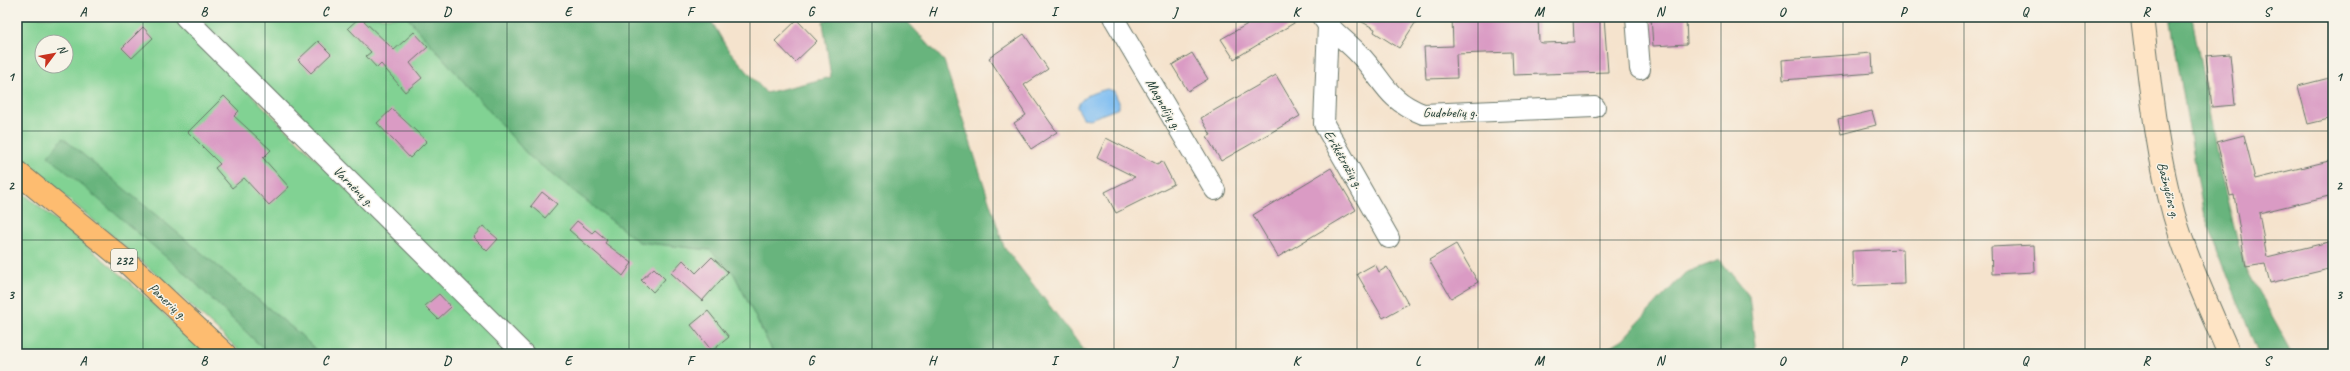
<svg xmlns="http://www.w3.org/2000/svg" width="2350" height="371" font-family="Caveat,sans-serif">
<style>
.green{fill:#81d293;stroke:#508864;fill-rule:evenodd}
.forest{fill:#68b47d;stroke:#447858}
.water{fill:#7ebdf2;stroke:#4e7d93}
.building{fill:#da9bc4}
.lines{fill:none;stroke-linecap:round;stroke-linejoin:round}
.minor-casing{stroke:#6a776a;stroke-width:22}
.secondary-casing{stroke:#6a776a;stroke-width:24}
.primary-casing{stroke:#6a776a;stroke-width:24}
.minor{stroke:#fff;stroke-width:20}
.secondary{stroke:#fee4c5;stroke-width:22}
.primary{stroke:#fdbc6f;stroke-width:22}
.grid{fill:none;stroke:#1f3d34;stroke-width:1;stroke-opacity:0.55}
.labels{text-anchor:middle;stroke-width:3;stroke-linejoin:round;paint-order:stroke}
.shield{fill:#f7f3e8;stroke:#60746a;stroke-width:1}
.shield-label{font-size:13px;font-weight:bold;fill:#1f3d34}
.street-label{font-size:14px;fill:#1f3d34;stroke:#f7f3e8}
.neatline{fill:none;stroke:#1f3d34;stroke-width:1.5}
.grid-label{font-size:13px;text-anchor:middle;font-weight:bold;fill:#1f3d34}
</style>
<rect width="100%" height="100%" fill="#f7f3e8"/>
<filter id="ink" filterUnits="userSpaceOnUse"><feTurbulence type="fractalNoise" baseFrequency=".025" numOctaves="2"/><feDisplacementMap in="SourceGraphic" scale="8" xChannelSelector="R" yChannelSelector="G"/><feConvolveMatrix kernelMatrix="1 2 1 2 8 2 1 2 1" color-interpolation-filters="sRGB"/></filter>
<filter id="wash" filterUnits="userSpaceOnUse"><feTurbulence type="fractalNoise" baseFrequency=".012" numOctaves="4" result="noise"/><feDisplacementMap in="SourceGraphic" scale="16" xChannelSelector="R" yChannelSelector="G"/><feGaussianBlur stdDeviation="0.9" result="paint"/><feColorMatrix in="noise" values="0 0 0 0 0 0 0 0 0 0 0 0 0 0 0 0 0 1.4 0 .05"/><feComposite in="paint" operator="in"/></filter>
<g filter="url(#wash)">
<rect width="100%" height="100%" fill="#f5e3cd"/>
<!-- green -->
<g class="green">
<path d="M17 17H173L513 354H320L302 336 63 139 187 275 269 354H243C170 285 96 220 17 158ZM42 42H66V66H42Z"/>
<polygon points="196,17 407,17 528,155 639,242 710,250 734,274 774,354 532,354"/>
<polygon points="17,188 125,278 207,354 17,354"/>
</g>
<!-- forest -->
<g class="forest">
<polygon points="407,17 709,17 727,48 766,93 831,77 823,22 832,17 903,17 944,61 1004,247 1087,354 774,354 734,274 710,250 639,242 528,155"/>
<polygon points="2170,17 2192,17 2220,171 2243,263 2293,354 2258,354 2203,211"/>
<polygon points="63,138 302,336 320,354 269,354 187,275 48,156"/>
<polygon points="1720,260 1749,296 1756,354 1598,354 1623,339 1685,273"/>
</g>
<!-- water -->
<path class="water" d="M1107 89 1114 91 1119 102V108L1090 119 1083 118 1077 107C1083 94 1094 93 1107 89Z"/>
<g id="blocks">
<!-- building -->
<g class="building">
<polygon points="360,17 394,50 414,32 428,47 410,63 422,78 405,92 381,64 377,68 366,56 371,52 348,28"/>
<polygon points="1260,17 1304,17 1234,59 1221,39"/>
<polygon points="1353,17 1419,17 1399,48 1374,32 1375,29"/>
<polygon points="1452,17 1538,17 1539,42 1543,43 1574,42 1573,17 1604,17 1608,72 1513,75 1512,52 1456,54 1457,78 1426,79 1424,47 1453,46"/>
<polygon points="1651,17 1686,17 1687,44 1653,46"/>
<polygon points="797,20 817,41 795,62 775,41"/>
<polygon points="143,27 153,38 132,58 122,48"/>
<polygon points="1024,34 1048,69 1024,85 1057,132 1031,149 1014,123 1026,115 989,58"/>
<polygon points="318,41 331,54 311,73 298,60"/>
<polygon points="1192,53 1208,79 1188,91 1172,65"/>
<polygon points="1872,53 1873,73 1783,80 1782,60"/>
<polygon points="2230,54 2235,105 2212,107 2206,56"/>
<polygon points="1276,75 1300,116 1221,161 1207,137 1211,135 1201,118"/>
<polygon points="2333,77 2333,118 2308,124 2298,86"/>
<polygon points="224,96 239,111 234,116 271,150 263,158 289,187 269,205 244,178 232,188 215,168 220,164 188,132"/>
<polygon points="392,109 427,141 410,158 377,123"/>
<polygon points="1872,111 1876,125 1841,134 1838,119"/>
<polygon points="2244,135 2255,179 2333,160 2333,195 2259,213 2267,257 2333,241 2333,268 2270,283 2265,264 2246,267 2234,195 2230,196 2217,142"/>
<polygon points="1106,138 1157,164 1162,161 1174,184 1116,213 1105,192 1135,177 1097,158"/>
<polygon points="1331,168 1356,210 1278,257 1253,215"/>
<polygon points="542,192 557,204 545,218 531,206"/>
<polygon points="577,221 592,233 595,230 607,240 605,243 632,263 623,276 569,230"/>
<polygon points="483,226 498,239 487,251 473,237"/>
<polygon points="1456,244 1478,282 1451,298 1429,260"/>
<polygon points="2034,245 2035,272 1992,274 1991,247"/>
<polygon points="1903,249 1904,284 1853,286 1852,251"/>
<polygon points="712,257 728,272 702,301 671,273 683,260 696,273"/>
<polygon points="1375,264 1379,272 1387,267 1408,304 1383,318 1357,274"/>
<polygon points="654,268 665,279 653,292 641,280"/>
<polygon points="439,294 451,307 438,319 425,306"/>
<polygon points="708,311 729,337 712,351 691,325"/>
</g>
</g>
</g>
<g filter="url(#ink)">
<use href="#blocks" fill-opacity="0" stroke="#6a776a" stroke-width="1"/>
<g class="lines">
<defs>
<g id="minor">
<polyline points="185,17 524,354"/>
<polyline points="1113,17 1215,190"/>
<path d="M1322 17C1332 32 1347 41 1359 54 1384 80 1386 100 1423 114L1595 107"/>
<polyline points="1636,17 1640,69"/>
<polyline points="1328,25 1324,124 1389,238"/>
</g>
<path id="secondary" d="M2142 17C2150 83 2156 151 2174 215 2188 263 2210 309 2229 354"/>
<polyline id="primary" points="17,172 124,260 225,354"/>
</defs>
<!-- minor casing -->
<use href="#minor" class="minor-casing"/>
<!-- secondary casing -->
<use href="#secondary" class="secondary-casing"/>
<!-- primary casing -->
<use href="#primary" class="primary-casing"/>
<!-- minor -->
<use href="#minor" class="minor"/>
<!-- secondary -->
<use href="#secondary" class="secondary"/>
<!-- primary -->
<use href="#primary" class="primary"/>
</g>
</g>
<!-- grid -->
<path class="grid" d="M143 17V354M265 17V354M386 17V354M507 17V354M629 17V354M750 17V354M872 17V354M993 17V354M1114 17V354M1236 17V354M1357 17V354M1478 17V354M1600 17V354M1721 17V354M1843 17V354M1964 17V354M2085 17V354M2207 17V354M17 131H2333M17 240H2333"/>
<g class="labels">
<!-- shield labels -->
<rect class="shield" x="111" y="249" width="26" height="22" rx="3"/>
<g class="shield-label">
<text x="124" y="265">232</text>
</g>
<!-- street labels -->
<g class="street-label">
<text transform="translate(1164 104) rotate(60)" y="5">Magnolijų g.</text>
<text x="1450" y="117">Gudobelių g.</text>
<text transform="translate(1344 159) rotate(60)" y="5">Erškėtrožių g.</text>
<text transform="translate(354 186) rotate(45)" y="5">Varnėnų g.</text>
<text transform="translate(2169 190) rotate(76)" y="5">Bažnyčios g.</text>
<text transform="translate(168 301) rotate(43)" y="5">Panerių g.</text>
</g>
</g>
<!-- margin -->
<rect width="2350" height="371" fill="none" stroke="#f7f3e8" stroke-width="44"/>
<!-- north arrow -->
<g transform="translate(54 54) rotate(58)"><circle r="19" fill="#f7f3e8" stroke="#a1aaa0"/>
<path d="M0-3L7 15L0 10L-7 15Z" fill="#c8321e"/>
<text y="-6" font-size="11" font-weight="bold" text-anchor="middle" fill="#1f3d34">N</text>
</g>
<rect x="22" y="22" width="2306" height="327" class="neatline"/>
<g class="grid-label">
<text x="83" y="16">A</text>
<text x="204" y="16">B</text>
<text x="325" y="16">C</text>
<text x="447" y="16">D</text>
<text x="568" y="16">E</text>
<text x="690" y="16">F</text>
<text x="811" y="16">G</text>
<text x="932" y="16">H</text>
<text x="1054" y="16">I</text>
<text x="1175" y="16">J</text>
<text x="1296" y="16">K</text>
<text x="1418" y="16">L</text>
<text x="1539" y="16">M</text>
<text x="1660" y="16">N</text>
<text x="1782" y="16">O</text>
<text x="1903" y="16">P</text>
<text x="2025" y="16">Q</text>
<text x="2146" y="16">R</text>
<text x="2267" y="16">S</text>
<text x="11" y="81">1</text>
<text x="2339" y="81">1</text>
<text x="11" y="190">2</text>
<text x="2339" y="190">2</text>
<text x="11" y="299">3</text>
<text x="2339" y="299">3</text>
<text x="83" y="365">A</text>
<text x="204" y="365">B</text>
<text x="325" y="365">C</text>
<text x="447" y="365">D</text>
<text x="568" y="365">E</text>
<text x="690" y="365">F</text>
<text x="811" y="365">G</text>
<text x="932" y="365">H</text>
<text x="1054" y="365">I</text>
<text x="1175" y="365">J</text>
<text x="1296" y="365">K</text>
<text x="1418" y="365">L</text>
<text x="1539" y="365">M</text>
<text x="1660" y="365">N</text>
<text x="1782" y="365">O</text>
<text x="1903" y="365">P</text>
<text x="2025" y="365">Q</text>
<text x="2146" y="365">R</text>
<text x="2267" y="365">S</text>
</g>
</svg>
